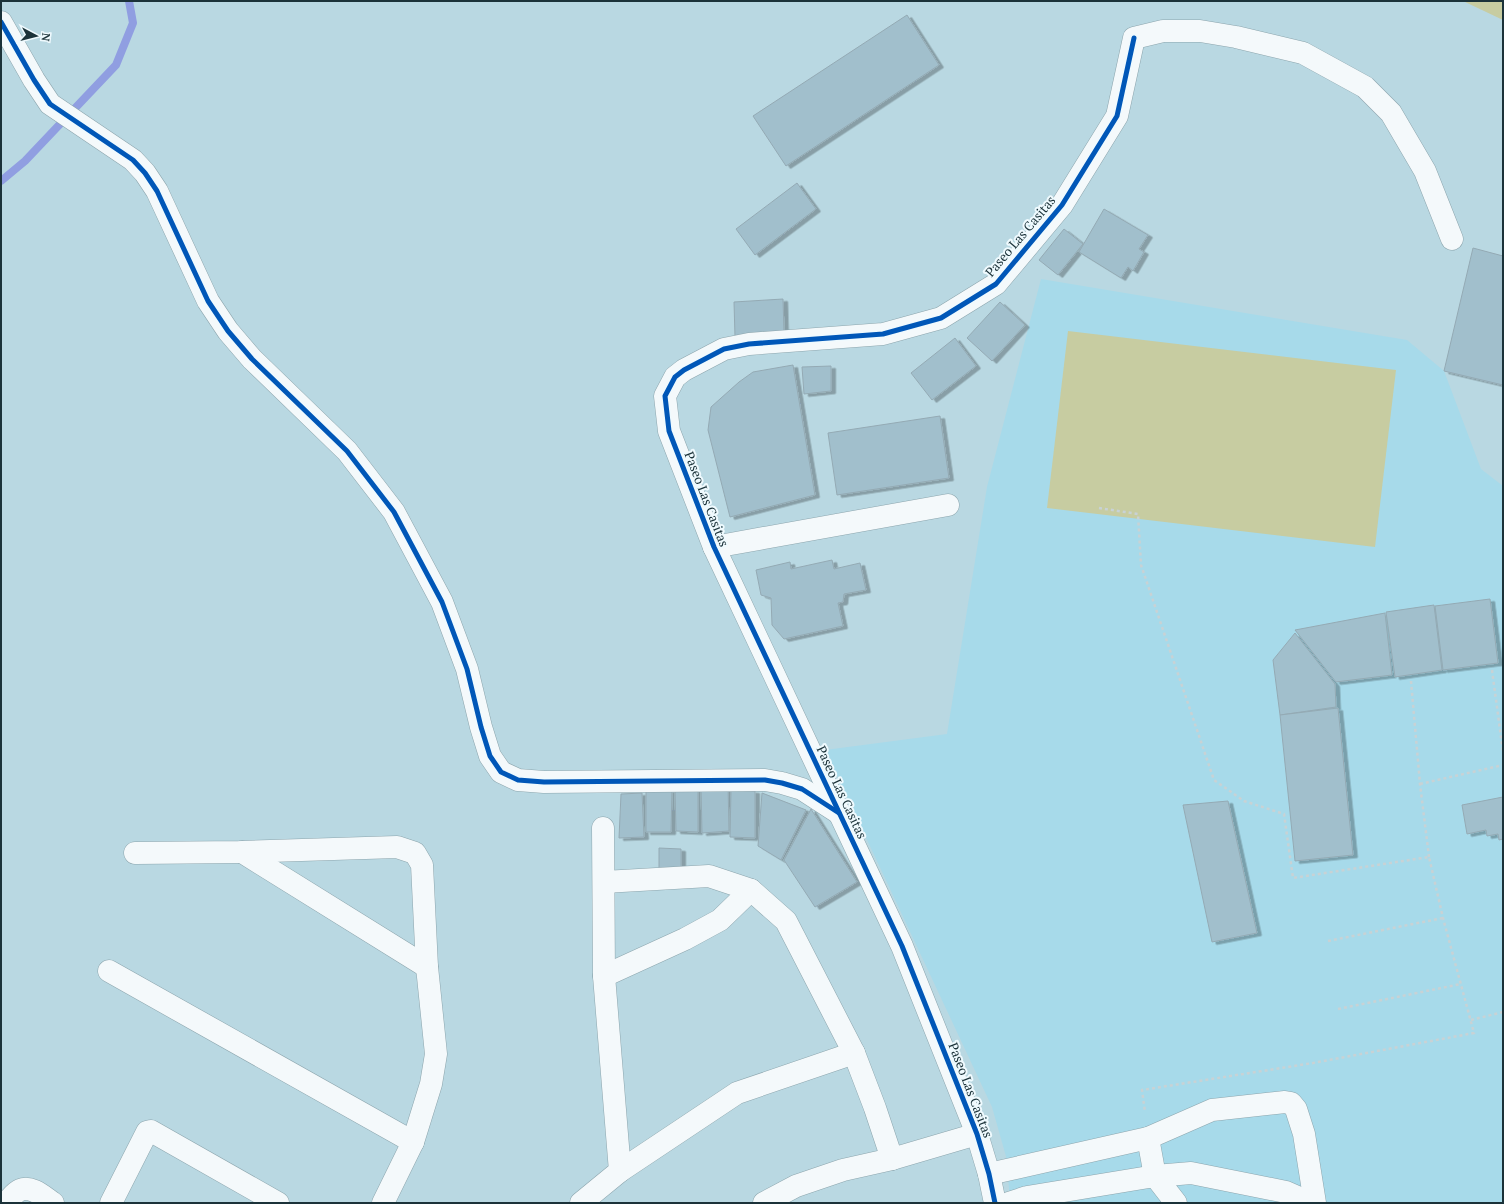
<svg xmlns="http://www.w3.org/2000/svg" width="1504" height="1204" font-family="'PT Serif',serif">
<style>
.built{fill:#a7daea}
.green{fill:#c7cca1}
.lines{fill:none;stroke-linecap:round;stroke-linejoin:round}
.stream{stroke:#909ee1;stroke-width:8}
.building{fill:#a1bfcc;stroke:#94aab4;filter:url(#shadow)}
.minor-casing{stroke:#8ca5ad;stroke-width:23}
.path{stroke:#c8d2d5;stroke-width:2.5;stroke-dasharray:3 3;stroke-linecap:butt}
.minor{stroke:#f4f9fb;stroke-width:22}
.cycleway-casing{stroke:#effafe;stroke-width:8}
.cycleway{stroke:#0057b8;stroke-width:5}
.labels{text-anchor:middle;stroke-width:4;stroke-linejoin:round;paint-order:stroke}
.street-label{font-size:13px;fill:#1b3239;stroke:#effafe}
</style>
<defs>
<filter id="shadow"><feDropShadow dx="4.5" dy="2.5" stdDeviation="0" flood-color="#0004"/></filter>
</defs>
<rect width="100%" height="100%" fill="#b9d8e2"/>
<!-- built -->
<polygon class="built" points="1041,279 1407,340 1444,371 1481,469 1503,486 1503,1203 1010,1203 1007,1160 992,1107 825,750 947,734 987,487"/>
<!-- green -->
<g class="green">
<polygon points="1463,1 1503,1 1503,20"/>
<polygon points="1068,331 1396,370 1375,547 1047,508"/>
</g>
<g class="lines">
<!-- stream -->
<polyline class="stream" points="1,181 25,161 116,65 133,23 129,1"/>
</g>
<!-- building -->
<g class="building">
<polygon points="907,15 939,65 786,166 753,116"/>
<polygon points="797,183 816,209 755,255 736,229"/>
<polygon points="1104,209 1148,235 1139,249 1144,252 1133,271 1128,267 1121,278 1079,252"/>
<polygon points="1064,229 1083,244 1058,275 1039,260"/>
<polygon points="1473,248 1503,256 1503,385 1444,371"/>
<polygon points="783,299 784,332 735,337 734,302"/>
<polygon points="1000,302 1025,325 992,361 967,338"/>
<polygon points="955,338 976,366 932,400 911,373"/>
<polygon points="793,365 815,495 730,517 708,430 711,407 739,382 753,372"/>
<polygon points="831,366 831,391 804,394 802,367"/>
<polygon points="940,416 949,478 837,495 828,433"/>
<polygon points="832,560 834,569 860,563 866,590 844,594 843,602 838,603 843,626 784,639 772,625 771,598 761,595 756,570 790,562 791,569"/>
<polygon points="1490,599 1498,663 1443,670 1435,606"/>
<polygon points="1434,605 1442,670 1395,677 1386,612"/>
<polygon points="1385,613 1392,675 1336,682 1295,630"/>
<polygon points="1295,633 1335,684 1336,707 1280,715 1273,660"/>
<polygon points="1338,708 1353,855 1295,861 1280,715"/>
<polygon points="728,783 729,831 702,833 701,788"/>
<polygon points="698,786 698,832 676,831 675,791"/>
<polygon points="672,790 671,832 646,832 646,791"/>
<polygon points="731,790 755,791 755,838 730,837"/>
<polygon points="642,793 644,837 619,838 621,794"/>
<polygon points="762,793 806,810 781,860 758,846"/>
<polygon points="1503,797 1503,839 1499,840 1498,834 1487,836 1486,830 1467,834 1462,805"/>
<polygon points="1228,801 1257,933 1212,942 1183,805"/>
<polygon points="811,809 857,882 815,907 784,860"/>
<polygon points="659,848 681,849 681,872 659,872"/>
</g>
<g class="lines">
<defs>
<g id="minor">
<polyline points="1,22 34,80 50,104 133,160 145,173 157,191 208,301 228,331 252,359 347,451 394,512 442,602 467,669 481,727 490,756 501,772 518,780 544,782 765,780 782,783 802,789 839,813"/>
<polyline points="714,547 948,505"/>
<polyline points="242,852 427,967"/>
<polyline points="135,853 242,852 397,847 415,853 422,865 427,967 436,1054 431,1084 413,1142 383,1203"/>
<polyline points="604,882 709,876 751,890 786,921 854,1053 875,1108 892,1159"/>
<polyline points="109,971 413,1142"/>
<polyline points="604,976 685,939 720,920 751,890"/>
<polyline points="1148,1138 1155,1176 1191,1173 1286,1192 1311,1203"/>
<polyline points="620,1171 737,1093 854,1053"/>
<polyline points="989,1174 1148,1138 1212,1110 1285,1102 1291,1103 1296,1109 1304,1134 1315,1203"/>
<path d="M6 1203C10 1199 15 1192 20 1190 32 1185 44 1197 53 1203"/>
<polyline points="111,1203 147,1132 151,1131 278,1203"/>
<polyline points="581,1203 620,1171 604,976 603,828"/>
<polyline points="764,1203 796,1186 843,1170 892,1159 977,1134"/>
<polyline points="995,1203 989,1174 977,1134 902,946 714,547 669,431 665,396 675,377 684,370 724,349 749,344 883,334 941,318 996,284 1062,205 1117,116 1134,38 1163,31 1200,31 1236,37 1303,53 1365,87 1391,113 1425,171 1452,239"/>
<polyline points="1009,1203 1027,1197 1155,1176 1176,1203"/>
</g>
</defs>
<!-- minor casing -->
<use href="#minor" class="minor-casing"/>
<!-- path -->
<g class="path">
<polyline points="1099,508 1138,514 1141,565 1214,780 1244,801 1284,814 1293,878 1429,857 1443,918 1474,1033 1313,1063 1142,1090 1145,1112"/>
<polyline points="1492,670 1503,752"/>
<polyline points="1411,681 1420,784 1429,857"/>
<polyline points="1420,784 1503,765"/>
<polyline points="1328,941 1443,918"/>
<polyline points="1338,1009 1461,984"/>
<polyline points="1471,1020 1503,1012"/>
</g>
<!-- minor -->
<use href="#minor" class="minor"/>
<defs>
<g id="cycleway">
<polyline points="1,22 34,80 50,104 133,160 145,173 157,191 208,301 228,331 252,359 347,451 394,512 442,602 467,669 481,727 490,756 501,772 518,780 544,782 765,780 782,783 802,789 839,813"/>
<polyline points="995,1203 989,1174 977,1134 902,946 714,547 669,431 665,396 675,377 684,370 724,349 749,344 883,334 941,318 996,284 1062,205 1117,116 1134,38"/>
</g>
</defs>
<!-- cycleway casing -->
<use href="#cycleway" class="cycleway-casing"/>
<!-- cycleway -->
<use href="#cycleway" class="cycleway"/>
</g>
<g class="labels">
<!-- street labels -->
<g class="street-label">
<text transform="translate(1020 236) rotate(-50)" y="5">Paseo Las Casitas</text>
<text transform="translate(707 499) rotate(69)" y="5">Paseo Las Casitas</text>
<text transform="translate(842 792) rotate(65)" y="5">Paseo Las Casitas</text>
<text transform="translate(971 1090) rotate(69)" y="5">Paseo Las Casitas</text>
</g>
</g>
<!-- border -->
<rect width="1504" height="1204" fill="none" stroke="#1b3239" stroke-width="4"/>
<!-- north arrow -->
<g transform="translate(36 36) rotate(97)" stroke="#effafe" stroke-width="3" paint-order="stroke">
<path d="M0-3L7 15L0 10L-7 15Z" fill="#1b3239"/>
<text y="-6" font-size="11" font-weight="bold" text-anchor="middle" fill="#1b3239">N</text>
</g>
</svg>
